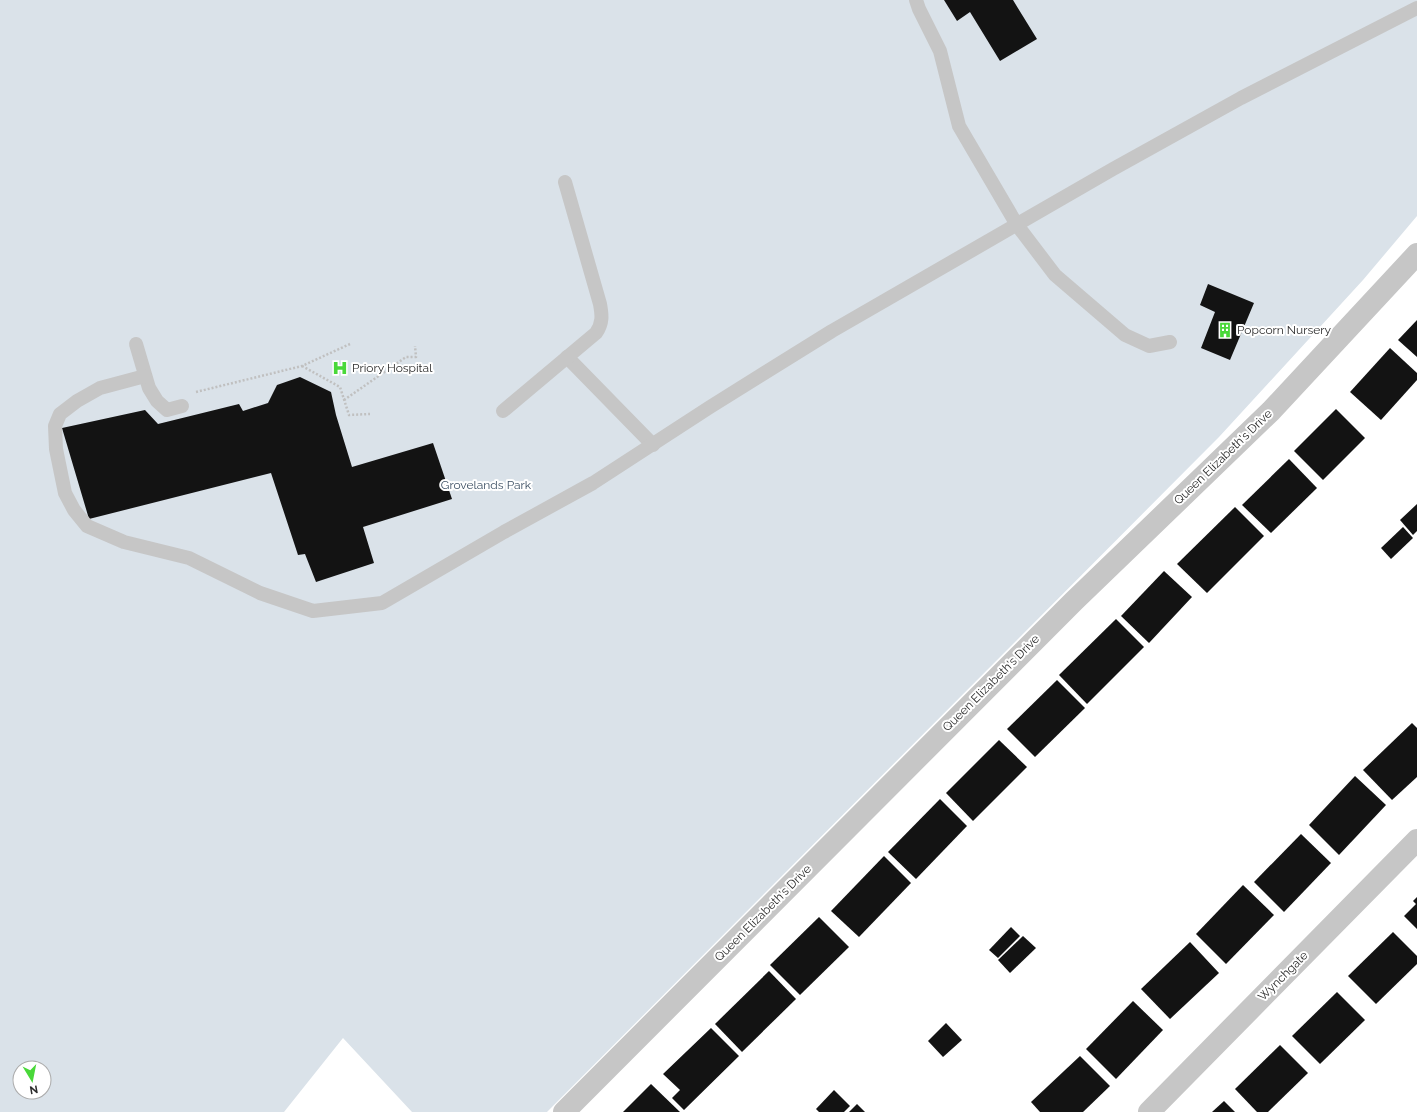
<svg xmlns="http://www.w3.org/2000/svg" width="1417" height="1112" font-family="Raleway,sans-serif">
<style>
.green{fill:#dae2e9;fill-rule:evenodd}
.building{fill:#131313}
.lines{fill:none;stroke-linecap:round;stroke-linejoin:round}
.path{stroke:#c0c0c0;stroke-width:2.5;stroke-dasharray:2 2;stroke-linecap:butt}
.service{stroke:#c6c6c6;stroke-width:14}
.minor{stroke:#c6c6c6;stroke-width:22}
.labels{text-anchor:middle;stroke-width:4;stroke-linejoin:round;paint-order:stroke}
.poi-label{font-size:12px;fill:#2c2c2c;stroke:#fff;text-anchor:start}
.street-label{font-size:12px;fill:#2c2c2c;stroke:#fff}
.park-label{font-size:12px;fill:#3d5064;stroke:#fff}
</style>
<rect width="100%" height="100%" fill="#fff"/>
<!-- green -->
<path class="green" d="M0 0H1417V216L1363 280 1219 437 547 1112H412L343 1038 284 1112H0ZM20 1068H44V1092H20Z"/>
<!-- building -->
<g class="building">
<polygon points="944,0 1013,0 1037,39 1000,61 970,12 957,21"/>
<polygon points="1208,284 1254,303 1230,360 1201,348 1215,312 1200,305"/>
<polygon points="1417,320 1417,357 1398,340"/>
<polygon points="1390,348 1417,373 1417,380 1381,420 1350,392"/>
<polygon points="300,377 331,392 336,415 352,467 433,443 452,499 363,527 374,563 316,582 305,554 298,555 271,473 89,519 62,428 145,410 158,424 239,404 243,411 268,403 277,385"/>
<polygon points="1336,409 1365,438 1323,480 1294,451"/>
<polygon points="1289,459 1317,488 1271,533 1242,505"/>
<polygon points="1417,504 1417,531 1413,535 1400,520"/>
<polygon points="1235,507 1264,536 1207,593 1177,564"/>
<polygon points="1403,527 1413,538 1391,559 1381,548"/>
<polygon points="1164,571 1192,597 1149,643 1121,616"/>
<polygon points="1116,619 1144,647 1087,704 1059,675"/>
<polygon points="1057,680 1085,708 1035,757 1007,729"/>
<polygon points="1412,723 1417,728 1417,777 1392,800 1363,770"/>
<polygon points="999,740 1027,767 973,821 946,793"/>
<polygon points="1355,776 1386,805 1339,855 1309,825"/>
<polygon points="940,799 967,826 916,879 888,852"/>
<polygon points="1301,834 1331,863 1284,912 1254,882"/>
<polygon points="884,856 911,883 859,937 831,911"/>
<polygon points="1243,885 1274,915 1226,964 1196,934"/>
<polygon points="1417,897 1417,929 1404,916 1416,904 1413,901"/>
<polygon points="819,917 849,947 800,995 770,965"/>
<polygon points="1011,927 1020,936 998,958 989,950"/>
<polygon points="1393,932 1417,956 1417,964 1376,1004 1348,976"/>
<polygon points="1023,936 1036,948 1010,973 998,960"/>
<polygon points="1190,942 1219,973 1170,1019 1141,989"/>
<polygon points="769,971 796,999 742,1052 715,1024"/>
<polygon points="1337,992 1365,1020 1320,1064 1292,1036"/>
<polygon points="1133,1001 1163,1030 1116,1079 1086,1049"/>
<polygon points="946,1023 962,1040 943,1057 928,1041"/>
<polygon points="711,1028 739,1056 684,1110 672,1098 680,1090 663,1074"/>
<polygon points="1280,1045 1308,1073 1268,1112 1257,1112 1235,1089"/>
<polygon points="1080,1056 1110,1086 1083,1112 1040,1112 1031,1102"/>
<polygon points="651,1084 680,1112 623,1112"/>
<polygon points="834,1090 850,1106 844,1112 819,1112 816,1109"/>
<polygon points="1224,1101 1235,1112 1212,1112"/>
<polygon points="857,1104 865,1112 849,1112"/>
</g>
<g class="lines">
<!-- path -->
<g class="path">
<polyline points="302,366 340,387 349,415 370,414"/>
<polyline points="196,392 302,366 350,344"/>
<polyline points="344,400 406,357 416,357 415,346"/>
</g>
<!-- service -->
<g class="service">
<polyline points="916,0 919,9 940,51 959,126 1017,225 1055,275 1125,335 1149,346 1170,342"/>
<polyline points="136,344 149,388 157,401 167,410 182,406"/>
<polyline points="567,357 653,445"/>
<polyline points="145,376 100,388 77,401 60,414 55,426 56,449 65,493 74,510 87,526 124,542 189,558 260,593 313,611 382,603 504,532 593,483 710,407 832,331 1113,169 1241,98 1417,8"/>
<path d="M503 411 596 333C603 323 602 315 600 304L565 182"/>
</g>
<!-- minor -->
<g class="minor">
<polyline points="564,1112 1074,601 1271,411 1417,254"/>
<polyline points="1149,1112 1417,840"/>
</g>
</g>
<!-- icons -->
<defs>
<symbol id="building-bare" viewBox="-9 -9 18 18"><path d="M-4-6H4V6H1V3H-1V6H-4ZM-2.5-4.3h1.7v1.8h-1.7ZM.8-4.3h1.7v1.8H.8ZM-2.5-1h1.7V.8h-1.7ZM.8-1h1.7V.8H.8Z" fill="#49d839" stroke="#fff" stroke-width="2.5" paint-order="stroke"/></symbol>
<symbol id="hospital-bare" viewBox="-9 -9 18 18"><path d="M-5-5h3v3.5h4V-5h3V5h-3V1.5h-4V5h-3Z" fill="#49d839" stroke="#fff" stroke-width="2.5" paint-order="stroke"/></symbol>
</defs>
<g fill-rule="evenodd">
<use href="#building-bare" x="1214" y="319" width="22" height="22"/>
<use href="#hospital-bare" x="329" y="357" width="22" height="22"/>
</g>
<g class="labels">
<!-- poi labels -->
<g class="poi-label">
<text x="1237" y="334">Popcorn Nursery</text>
<text x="352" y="372">Priory Hospital</text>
</g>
<!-- street labels -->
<g class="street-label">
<text transform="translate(1223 457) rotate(-44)" y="4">Queen Elizabeth's Drive</text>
<text transform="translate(991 683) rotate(-45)" y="4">Queen Elizabeth's Drive</text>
<text transform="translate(763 913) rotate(-45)" y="4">Queen Elizabeth's Drive</text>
<text transform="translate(1283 976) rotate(-45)" y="4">Wynchgate</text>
</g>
<!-- park labels -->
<g class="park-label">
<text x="486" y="489">Grovelands Park</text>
</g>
</g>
<!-- north arrow -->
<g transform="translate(32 1080) rotate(170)"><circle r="19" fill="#ffffff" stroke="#ababab"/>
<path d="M0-3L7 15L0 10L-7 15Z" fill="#49d839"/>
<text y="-6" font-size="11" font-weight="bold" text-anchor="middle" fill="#2c2c2c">N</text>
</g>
</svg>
